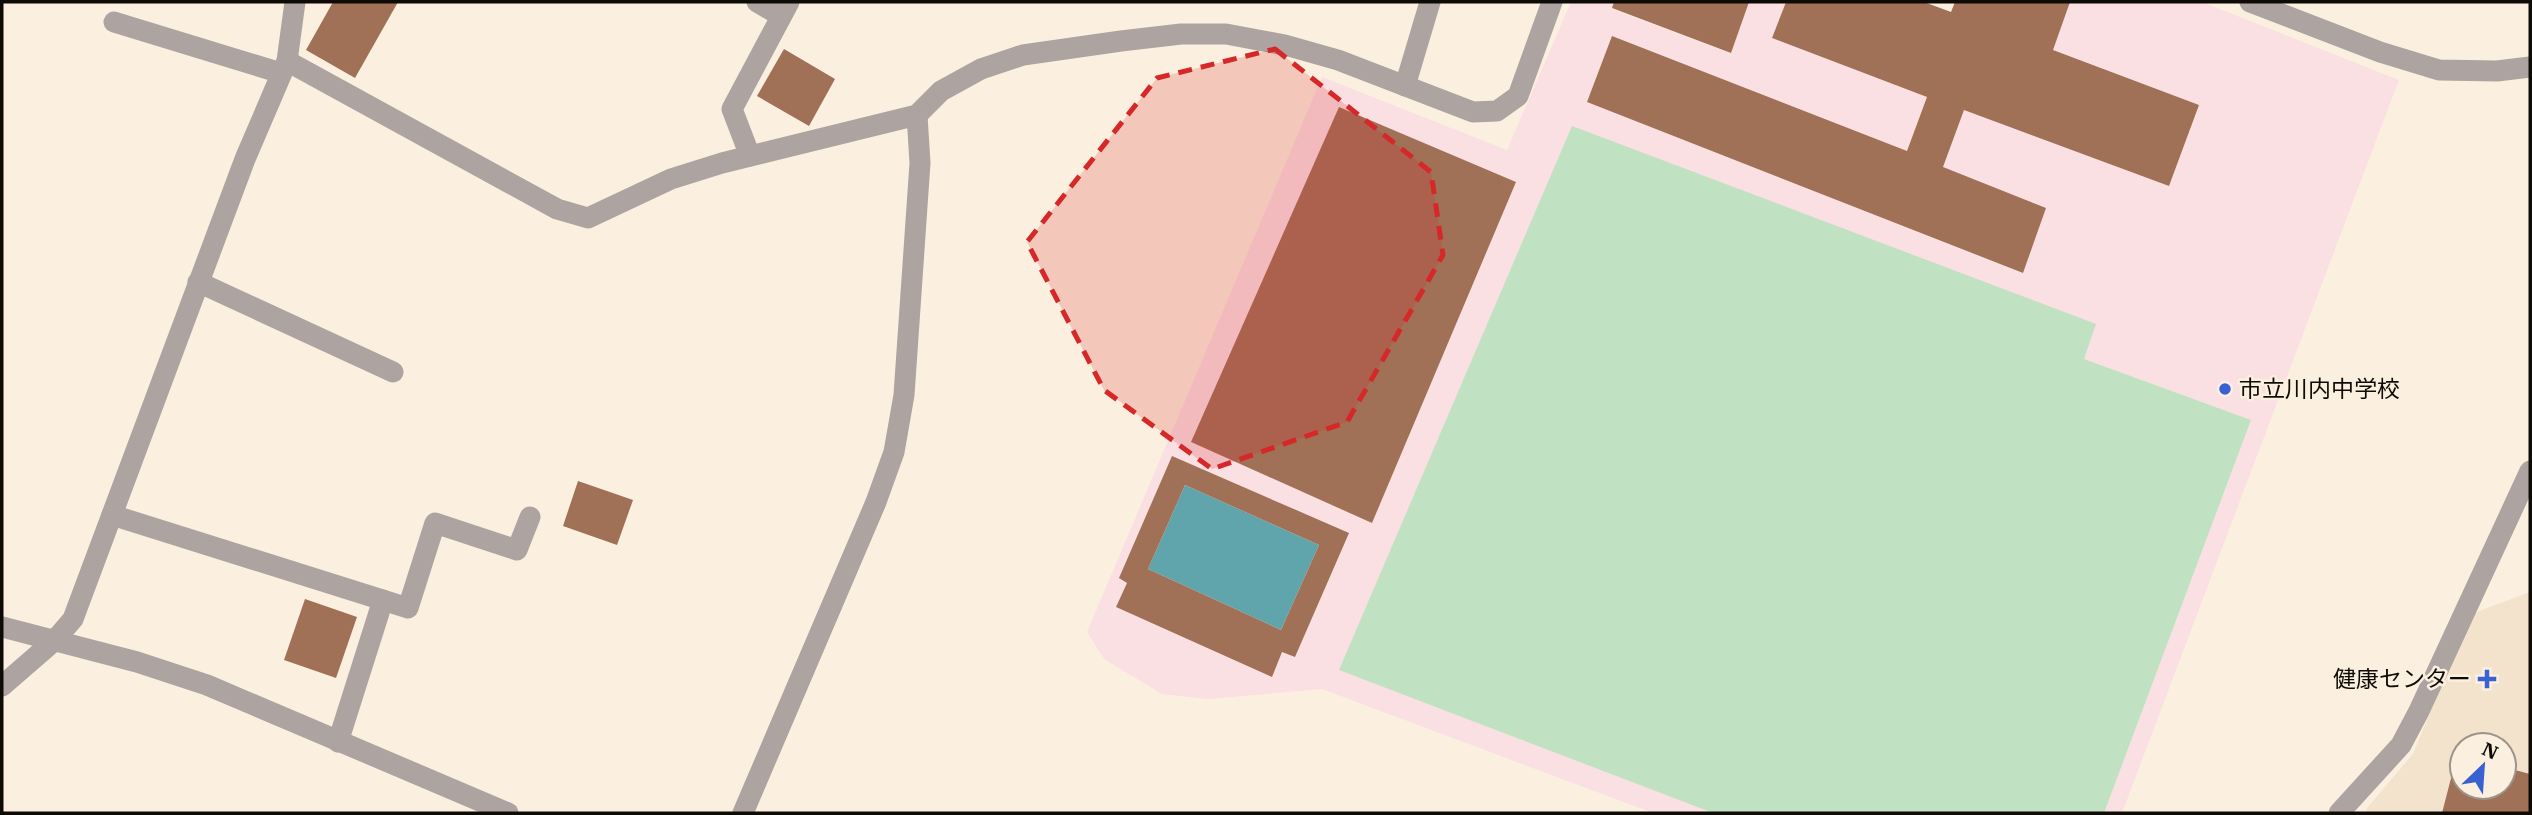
<svg xmlns="http://www.w3.org/2000/svg" width="2532" height="815" font-family="'IBM Plex Serif','Noto Sans JP',serif">
<style>
.built{fill:#f3e3cd}
.education{fill:#fadfe3;fill-rule:evenodd}
.green{fill:#c0e1c2}
.water{fill:#60a5ac}
.building{fill:#a07057;fill-rule:evenodd}
.lines{fill:none;stroke-linecap:round;stroke-linejoin:round}
.minor{stroke:#ada4a1;stroke-width:21}
.marked{fill:#d62828;fill-opacity:0.2;stroke:#d62828;stroke-width:5;stroke-dasharray:14 9;stroke-linejoin:round}
.poi-dot{fill:#3a61d2;stroke:#fbf0df;stroke-width:2.5}
.labels{text-anchor:middle;stroke-width:5;stroke-linejoin:round;paint-order:stroke}
.poi-label{font-size:23px;fill:#0e0b06;stroke:#fbf0df;text-anchor:start}
</style>
<rect width="100%" height="100%" fill="#fbf0df"/>
<!-- built -->
<polygon class="built" points="2530,592 2530,774 2504,767 2504,745 2462,745 2462,756 2457,755 2442,813 2366,813 2367,808 2413,754 2471,614"/>
<!-- education -->
<path class="education" d="M1571 2H1614L1612 9 1730 53 1749 2H1786L1772 38 1927 97 1907 151 1612 36 1587 102 2022 273 1943 167 1964 110 2169 186 2199 105 2053 50 2070 2H2202L2399 80 2122 813H2104L2251 420 2084 359 2095 324 1340 670 1713 813H1653L1322 689 1208 699 1162 694 1104 659 1087 632 1322 77 1507 150ZM1339 108 1516 182 1372 523 1191 442ZM1172 456 1348 534 1295 657 1282 652 1272 677 1116 607 1127 583 1120 578Z"/>
<!-- green -->
<polygon class="green" points="1572,126 2096,324 2084,359 2251,420 2104,813 1713,813 1339,670"/>
<!-- water -->
<polygon class="water" points="1185,485 1319,545 1281,630 1148,569"/>
<!-- building -->
<g class="building">
<polygon points="333,2 398,2 355,78 306,50"/>
<polygon points="1614,2 1749,2 1731,53 1612,8"/>
<polygon points="1786,2 1924,2 1951,12 1955,2 2070,2 2053,50 2199,105 2169,186 1964,110 1943,167 2046,208 2023,273 1587,102 1612,36 1907,151 1927,97 1772,38"/>
<polygon points="784,49 835,79 809,126 757,96"/>
<polygon points="1339,107 1516,182 1372,523 1191,442"/>
<path d="M1172 456 1349 533 1295 657 1282 652 1272 677 1116 607 1127 583 1119 578ZM1185 485 1319 545 1281 630 1148 569Z"/>
<polygon points="578,481 633,500 617,545 563,526"/>
<polygon points="305,599 357,617 336,678 284,660"/>
<polygon points="2457,755 2462,756 2462,787 2504,787 2504,767 2530,774 2530,813 2442,813"/>
</g>
<g class="lines">
<!-- minor -->
<g class="minor">
<polyline points="757,2 781,16"/>
<polyline points="2250,2 2380,52 2439,70 2497,71 2530,67"/>
<polyline points="114,22 281,73"/>
<polyline points="287,61 557,209 588,218 671,179 722,163 917,115 941,91 981,69 1023,55 1121,41 1181,34 1226,34 1285,45 1338,60 1473,112 1497,111 1518,96 1552,2"/>
<polyline points="1405,86 1430,2"/>
<polyline points="750,156 732,109 789,2"/>
<polyline points="198,282 393,372"/>
<polyline points="112,515 408,608 435,523 517,550 530,517"/>
<polyline points="2,627 137,662 207,685 508,813"/>
<polyline points="2,686 55,640 73,619 245,159 287,61 295,2"/>
<polyline points="338,742 383,600"/>
<polyline points="743,813 876,502 894,452 904,395 920,163 917,115"/>
<polyline points="2339,813 2401,745 2419,711 2530,471"/>
</g>
</g>
<!-- marked area -->
<path class="marked" d="M1275 49 1431 172 1443 255 1347 422 1212 469 1104 390 1027 242 1157 78Z"/>
<!-- markers -->
<g class="poi-dot">
<circle cx="2225" cy="389" r="7"/>
<path d="M2483.5 668.5h7v7h7v7h-7v7h-7v-7h-7v-7h7z"/>
</g>
<g class="labels">
<!-- poi labels -->
<g class="poi-label">
<text x="2239" y="397">市立川内中学校</text>
<text x="2471" y="687" text-anchor="end">健康センター</text>
</g>
</g>
<!-- border -->
<rect width="2532" height="815" fill="none" stroke="#0e0b06" stroke-width="7"/>
<!-- north arrow -->
<g transform="translate(2483 766) rotate(25)"><circle r="33" fill="#fbf0df" stroke="#9c9488" stroke-width="2"/>
<path d="M0-5L12 26L0 18L-12 26Z" fill="#3a61d2"/>
<text y="-10" font-size="19" font-weight="bold" text-anchor="middle" fill="#0e0b06">N</text>
</g>
</svg>
